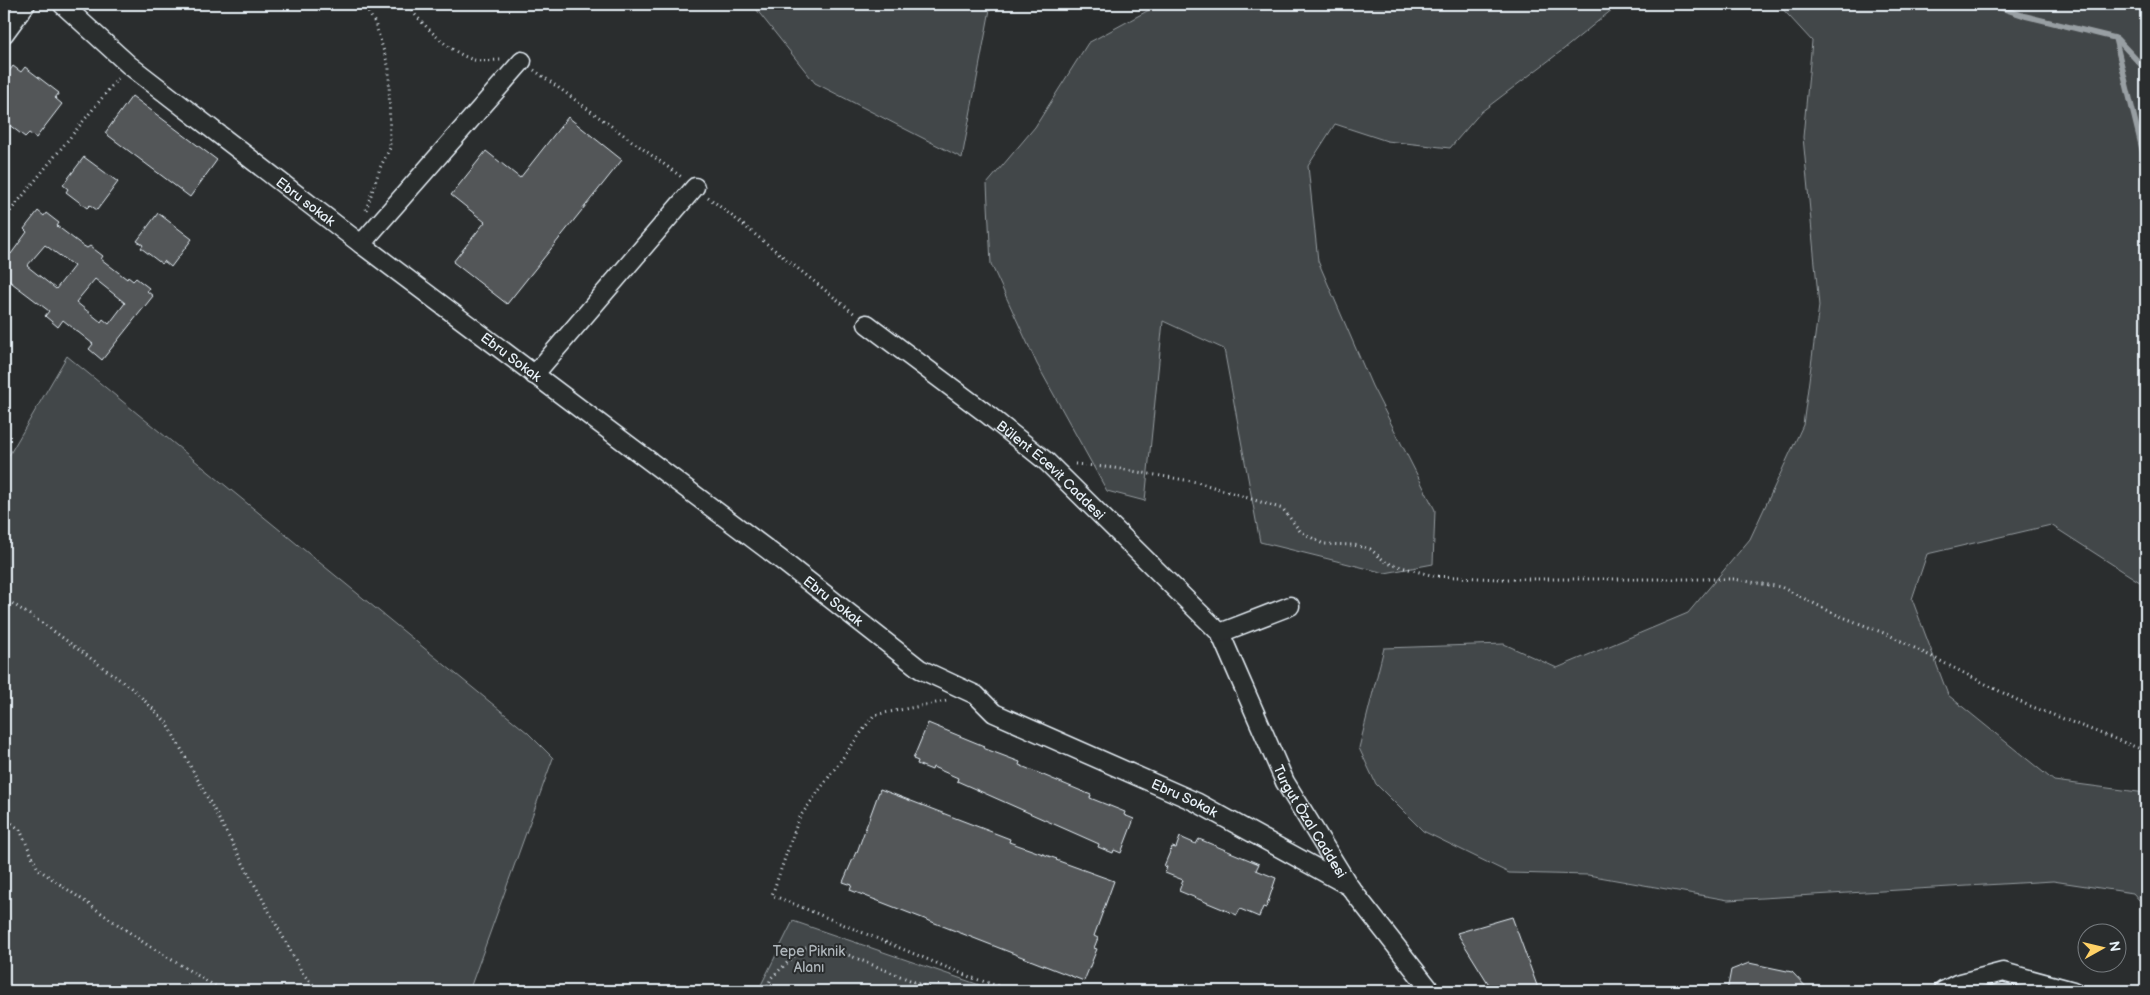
<svg xmlns="http://www.w3.org/2000/svg" width="2150" height="995" font-family="'Balsamiq Sans',sans-serif">
<style>
.green{fill:#424648;stroke:#959ca0}
.lines{fill:none;stroke-linecap:round;stroke-linejoin:round}
.stream{stroke:#989fa3;stroke-width:5.5}
.building{fill:#535759;stroke:#e8f1f8;fill-rule:evenodd}
.minor-casing{stroke:#e8f1f8;stroke-width:21}
.path{stroke:#e8f1f8;stroke-width:3;stroke-dasharray:1 4;stroke-linecap:butt}
.minor{stroke:#2a2d2e;stroke-width:18}
.labels{text-anchor:middle;stroke-width:4;stroke-linejoin:round;paint-order:stroke}
.street-label{font-size:14px;fill:#e8f1f8;stroke:#2a2d2e}
.park-label{font-size:14px;fill:#aeb5ba;stroke:#2a2d2e}
</style>
<rect width="100%" height="100%" fill="#2a2d2e"/>
<filter id="ink" filterUnits="userSpaceOnUse"><feTurbulence type="fractalNoise" baseFrequency=".02" numOctaves="2"/><feDisplacementMap in="SourceGraphic" scale="10" xChannelSelector="R" yChannelSelector="G"/><feConvolveMatrix kernelMatrix="1 2 1 2 8 2 1 2 1" color-interpolation-filters="sRGB"/></filter>
<g filter="url(#ink)">
<!-- green -->
<g class="green">
<polygon points="752,4 991,4 962,158 815,83"/>
<polygon points="1160,4 1619,4 1564,49 1481,112 1450,148 1387,141 1335,124 1308,166 1318,261 1372,386 1435,510 1433,564 1385,573 1260,542 1224,349 1163,321 1145,501 1107,491 1037,364 991,264 987,184 1035,127 1088,43"/>
<polygon points="1778,4 2146,4 2146,586 2051,525 1927,554 1912,599 1948,695 2054,781 2146,793 2146,908 2133,893 2053,881 1728,900 1588,875 1509,873 1423,831 1376,784 1359,748 1384,648 1504,644 1557,668 1688,613 1750,539 1803,425 1819,306 1803,137 1812,41"/>
<polygon points="67,356 528,733 553,758 469,991 4,991 4,464"/>
<polygon points="793,921 997,991 758,991"/>
</g>
<g class="lines">
<!-- stream -->
<g class="stream">
<polyline points="1989,4 2025,16 2115,38 2146,165"/>
<polyline points="2117,39 2146,70"/>
</g>
</g>
<!-- building -->
<g class="building">
<polygon points="13,66 21,72 25,67 59,93 55,98 62,104 36,138 29,133 25,137 4,121 4,78"/>
<polygon points="132,96 217,160 190,197 105,133"/>
<polygon points="568,117 622,160 507,304 453,262 485,222 451,195 486,151 520,178"/>
<polygon points="84,157 118,182 97,210 90,205 87,208 66,192 68,189 63,185"/>
<path d="M38 211 44 216 46 213 59 223 57 226 82 245 87 248 90 246 103 256 101 259 127 279 128 277 133 281 136 278 149 288 147 291 153 296 102 360 89 349 93 344 63 320 58 327 45 316 49 311 4 277V248L11 254 27 232 24 229ZM45 245 74 266 56 289 27 266ZM95 279 125 303 109 324 103 319 101 322 76 302Z"/>
<polygon points="158,213 192,239 171,267 164,261 162,264 141,248 143,245 137,241"/>
<polygon points="928,723 984,746 983,748 1020,762 1019,765 1091,795 1090,798 1125,812 1124,815 1134,819 1121,853 1114,850 1113,853 1098,847 1099,844 957,781 958,778 933,767 932,770 917,764 918,761 913,759"/>
<polygon points="880,789 1010,839 1009,842 1057,859 1056,860 1114,881 1094,936 1098,938 1094,948 1097,949 1084,981 850,890 852,885 843,882 856,852 857,852"/>
<polygon points="1180,837 1196,844 1199,839 1259,864 1256,870 1276,878 1266,908 1263,907 1259,917 1240,909 1237,915 1179,891 1183,880 1165,873 1167,867 1164,866 1172,847 1176,848"/>
<polygon points="1512,917 1539,991 1493,991 1457,933"/>
<polygon points="1749,963 1792,972 1810,991 1727,991 1731,970"/>
</g>
<g class="lines">
<defs>
<g id="minor">
<path id="s1" d="M62 4 129 65 361 244 522 61"/>
<polyline points="4,34 26,4"/>
<path id="s2" d="M361 244 780 559 920 669 976 695 994 713 1196 802 1349 886"/>
<path id="s3" d="M867 324 987 414 1047 462 1220 633 1285 782 1349 886 1431 991"/>
<polyline points="534,375 695,187"/>
<polyline points="1220,633 1290,606"/>
<polyline points="1943,991 1957,984 2003,972 2073,991"/>
</g>
</defs>
<!-- minor casing -->
<use href="#minor" class="minor-casing"/>
<!-- path -->
<g class="path">
<polyline points="363,4 375,23 389,68 390,148 380,168 365,213"/>
<path d="M405 4C424 24 446 51 474 60 481 62 493 60 501 60"/>
<polyline points="534,70 683,178"/>
<polyline points="708,197 855,314"/>
<polyline points="4,219 119,77"/>
<polyline points="1075,464 1114,468 1197,482 1283,509 1300,531 1323,544 1354,545 1370,549 1387,563 1434,576 1501,579 1733,579 1781,587 1835,614 1889,635 2025,704 2146,751"/>
<polyline points="4,598 48,627 135,691 167,723 303,974 319,991"/>
<polyline points="946,701 874,715 799,818 772,895 970,977 1013,991"/>
<polyline points="4,817 20,830 38,869 146,944 223,991"/>
<polyline points="766,991 771,978 803,948 831,948 937,991"/>
</g>
<!-- minor -->
<use href="#minor" class="minor"/>
</g>
</g>
<g class="labels">
<!-- street labels -->
<g class="street-label">
<text dy="5" stroke="none"><textPath href="#s1" startOffset="314">Ebru sokak</textPath></text>
<text dy="5" stroke="none"><textPath href="#s2" startOffset="188">Ebru Sokak</textPath></text>
<text dy="5" stroke="none"><textPath href="#s3" startOffset="235">Bülent Ecevit Caddesi</textPath></text>
<text dy="5" stroke="none"><textPath href="#s2" startOffset="592">Ebru Sokak</textPath></text>
<text dy="5" stroke="none"><textPath href="#s2" startOffset="998">Ebru Sokak</textPath></text>
<text dy="5" stroke="none"><textPath href="#s3" startOffset="679">Turgut Özal Caddesi</textPath></text>
</g>
<!-- park labels -->
<g class="park-label">
<text x="809" y="956">Tepe Piknik<tspan x="809" dy="16">Alanı</tspan></text>
</g>
</g>
<!-- margin -->
<rect width="2150" height="995" fill="none" stroke="#2a2d2e" stroke-width="20"/>
<rect x="10" y="10" width="2130" height="975" fill="none" stroke="#e8f1f8" stroke-width="2" filter="url(#ink)"/>
<!-- north arrow -->
<g transform="translate(2102 948) rotate(82)"><circle r="24" fill="#2a2d2e" stroke="#767b7f"/>
<path d="M0-4L9 19L0 12L-9 19Z" fill="#ffd166"/>
<text y="-8" font-size="14" font-weight="bold" text-anchor="middle" fill="#e8f1f8">N</text>
</g>
</svg>
